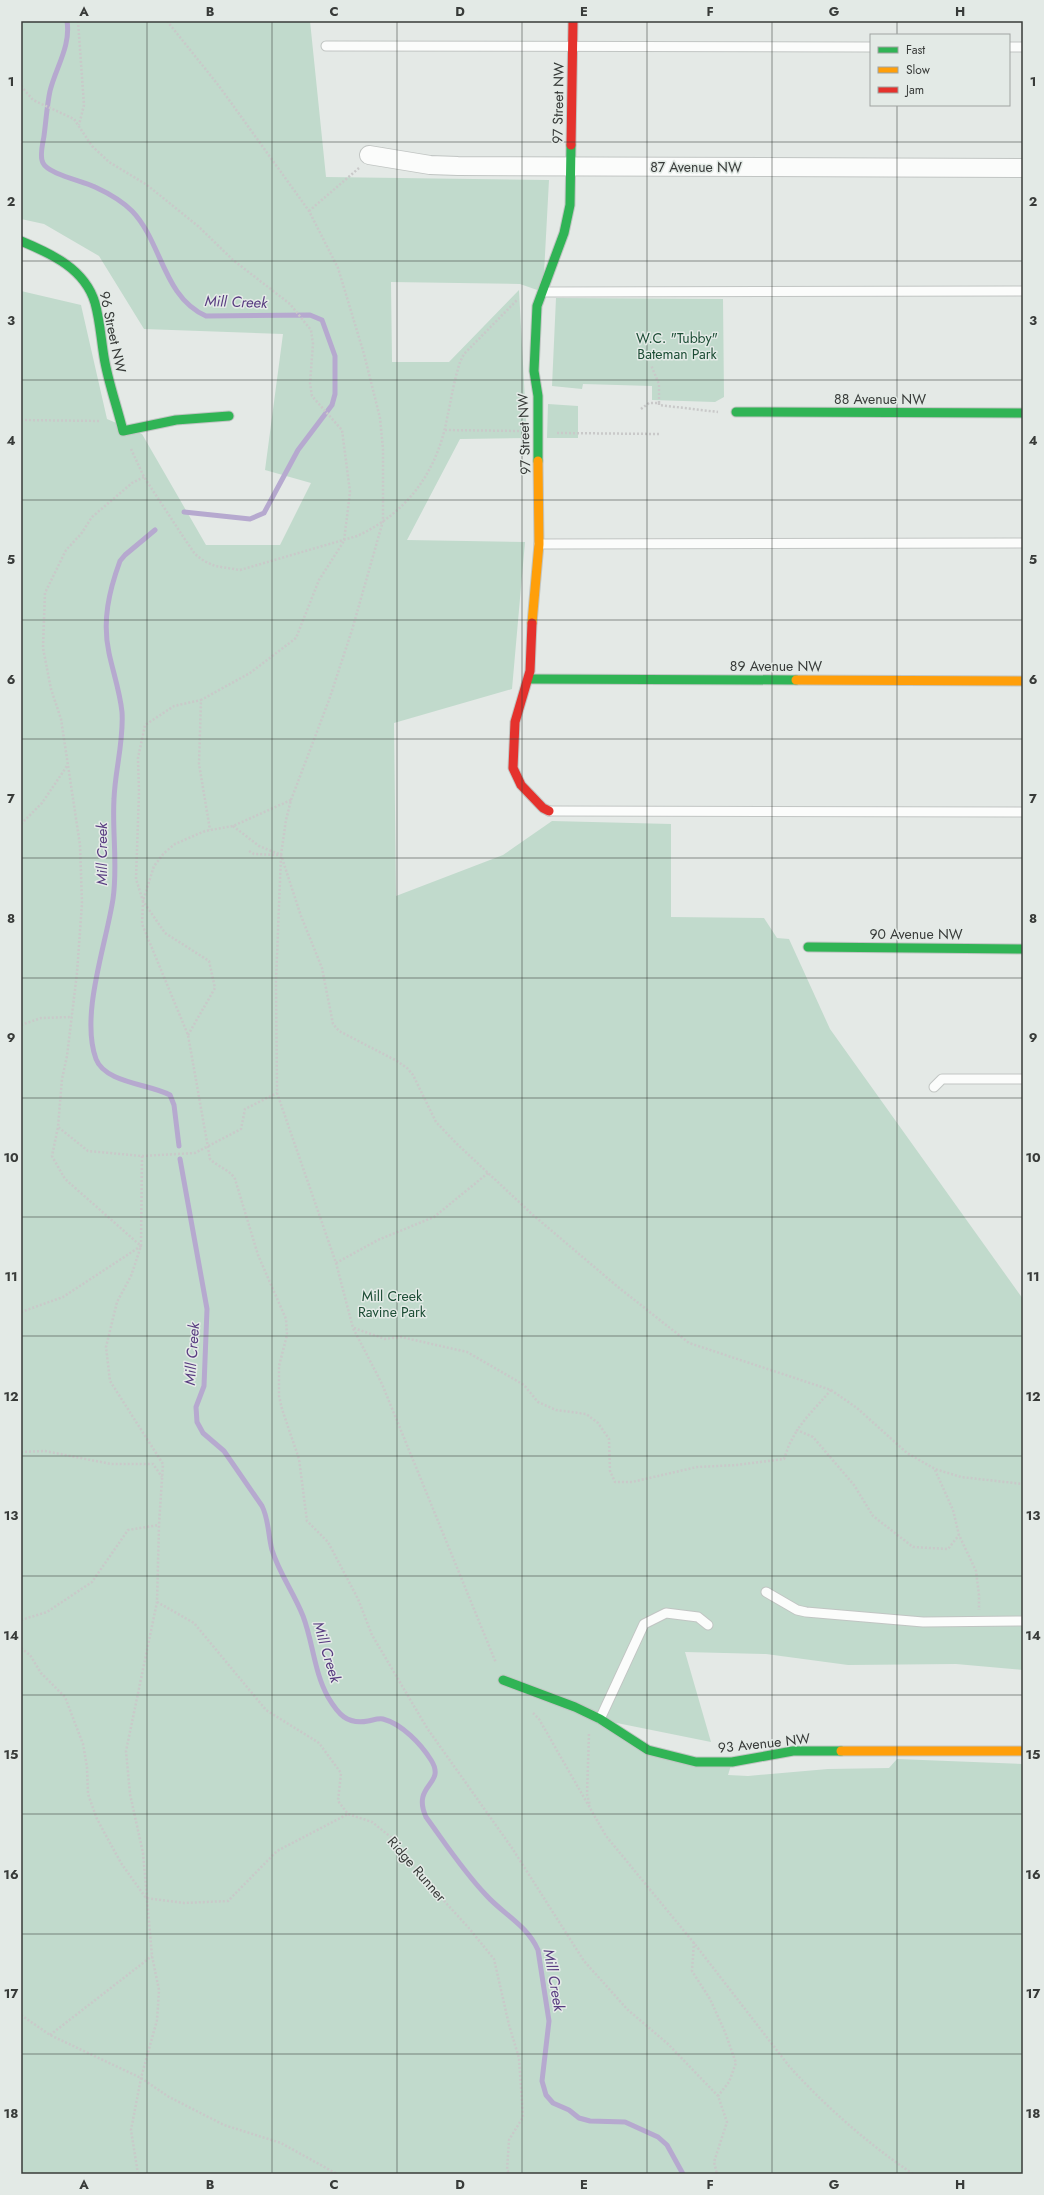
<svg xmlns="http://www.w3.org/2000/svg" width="1044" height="2195" font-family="Jost,sans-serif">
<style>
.green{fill:#c1dacc}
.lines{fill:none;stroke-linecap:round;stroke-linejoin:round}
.stream{stroke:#b6a9cf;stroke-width:5}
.lane-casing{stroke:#c1c5c3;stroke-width:11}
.street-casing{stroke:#c1c5c3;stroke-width:20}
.fast-casing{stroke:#c1c5c3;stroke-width:11}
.slow-casing{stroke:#c1c5c3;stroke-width:11}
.jam-casing{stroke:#c1c5c3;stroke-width:11}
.path{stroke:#c9c9c9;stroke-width:2.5;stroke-dasharray:2 2;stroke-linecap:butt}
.lane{stroke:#fbfcfb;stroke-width:9}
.street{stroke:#fbfcfb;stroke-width:18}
.fast{stroke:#30b455;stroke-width:9}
.slow{stroke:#ff9f0a;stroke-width:9}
.jam{stroke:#e5322d;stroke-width:9}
.grid{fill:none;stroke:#383b39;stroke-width:1;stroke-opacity:0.55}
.labels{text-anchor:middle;stroke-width:3;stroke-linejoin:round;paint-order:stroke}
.street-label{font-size:14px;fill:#383b39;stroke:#e3eae6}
.park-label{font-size:14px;fill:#1b4c34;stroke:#e3eae6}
.water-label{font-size:15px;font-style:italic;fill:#583c80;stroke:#e3eae6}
.neatline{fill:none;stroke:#383b39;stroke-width:1.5}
.grid-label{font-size:13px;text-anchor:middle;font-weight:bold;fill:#383b39}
</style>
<rect width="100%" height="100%" fill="#e4e9e6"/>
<!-- green -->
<g class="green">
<polygon points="21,21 310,21 326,177 549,180 543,292 520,284 391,282 392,362 449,362 519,290 527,438 460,439 407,540 525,542 512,689 394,723 396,896 503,855 552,821 671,824 671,917 764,918 777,938 789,939 830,1029 1023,1299 1023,1670 956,1664 848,1665 766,1654 685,1652 711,1742 602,1720 648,1750 732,1762 728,1775 748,1776 828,1769 889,1768 897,1759 1023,1764 1023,2174 21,2174 21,291 81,305 107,419 142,434 206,545 280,545 311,483 265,470 283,334 144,329 99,256 44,224 21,219"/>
<polygon points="556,298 723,299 724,397 715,402 652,400 652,386 583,384 582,389 552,386"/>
<polygon points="548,404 578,406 578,438 547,438"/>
</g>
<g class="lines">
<!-- stream -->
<g class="stream">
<path d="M67 21C71 46 56 67 50 91 47 105 46 121 44 136 43 143 39 156 43 163 48 174 83 181 95 187 108 193 121 200 132 211 162 242 163 297 206 316L310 315 322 320 335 356V394L332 405 298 450 264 513 250 519 184 512"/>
<path d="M155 530 125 555 120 561C109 591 102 621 109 653 113 672 120 692 122 712 124 741 115 770 114 799 112 832 118 866 113 899 106 945 80 1015 96 1059 105 1083 150 1084 170 1095L174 1105 179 1146"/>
<path d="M180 1159 207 1309 204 1386 196 1407 197 1422 203 1433 224 1451 262 1506C269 1520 268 1535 272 1550 279 1573 294 1593 303 1616 313 1642 314 1672 328 1697 338 1714 347 1725 368 1721 373 1720 379 1718 383 1719 402 1724 421 1744 431 1760 447 1785 411 1784 426 1817 445 1843 463 1871 486 1895 503 1914 527 1925 538 1950L549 2021 542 2081 546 2095 553 2103 569 2110 579 2118 590 2121 625 2122 658 2137 667 2145 683 2174"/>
</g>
<defs>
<g id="lane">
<polyline points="326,46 871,47"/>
<polyline points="1009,47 1023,47"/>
<polyline points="543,292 1023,291"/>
<polyline points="539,544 1023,543"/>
<polyline points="549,811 1023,812"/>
<polyline points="934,1087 942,1079 1023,1079"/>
<polyline points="766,1592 797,1610 806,1612 923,1622 1023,1621"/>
<polyline points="600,1719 644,1624 666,1613 698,1617 708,1625"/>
</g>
<polyline id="street" points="369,155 430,165 458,166 1023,168"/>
<g id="fast">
<path d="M21 241C52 254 85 269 95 303 100 321 101 339 104 357 108 382 117 406 123 431L176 420 229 416"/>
<polyline points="736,412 1023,413"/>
<polyline points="538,461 538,396 534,371 537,306 564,233 570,205 571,145"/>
<polyline points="529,679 796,680"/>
<polyline points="808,947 1023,949"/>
<polyline points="503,1680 575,1707 600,1719 648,1750 696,1762 732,1762 793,1751 841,1751"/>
</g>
<g id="slow">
<polyline points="532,623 539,544 538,461"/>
<polyline points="796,680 1023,681"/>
<polyline points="841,1751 1023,1751"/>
</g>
<g id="jam">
<polyline points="571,145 573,21"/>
<polyline points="532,623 530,671 515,722 513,768 521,785 543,808 549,811"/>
</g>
</defs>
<!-- lane casing -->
<use href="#lane" class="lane-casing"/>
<!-- street casing -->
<use href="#street" class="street-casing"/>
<!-- fast casing -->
<use href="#fast" class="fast-casing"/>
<!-- slow casing -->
<use href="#slow" class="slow-casing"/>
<!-- jam casing -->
<use href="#jam" class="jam-casing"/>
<!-- path -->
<g class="path">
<polyline points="78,21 84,105 79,125"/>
<polyline points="167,21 219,86 309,211 338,268 364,354 380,418 383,449 383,521 352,630 329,700 291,800 286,820 281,855 276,981 277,1093 336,1263 353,1328 382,1384 496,1663"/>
<polyline points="21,86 33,100 74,119 92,146 109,162 147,185 198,226 233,260 290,304 311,330 313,344 310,383 312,396 342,430 350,492 344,541 319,580 296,638 250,673 201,700 199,764 210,830"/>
<polyline points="309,211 359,168"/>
<polyline points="659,403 659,405 718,412"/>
<polyline points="641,409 649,403 659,403 659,384 651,365"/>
<polyline points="21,420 101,421"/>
<polyline points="445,430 520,431"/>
<polyline points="557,433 659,434"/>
<path d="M131 449 144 477 186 541 195 554 204 561 215 566 240 570 357 536C403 515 433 478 445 428 450 406 453 384 460 362L464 354 518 299"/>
<path d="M291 800 233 826 205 831 175 844 164 853 154 866 143 901 142 924 188 1035 210 1159C218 1167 230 1170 235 1179L258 1255 286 1319 287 1335 279 1366V1396L282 1409 299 1459 307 1521 328 1542 358 1599 372 1635 427 1728 512 1848 584 1961 628 2010 668 2044 718 2096 727 2122 714 2162 717 2174"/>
<polyline points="21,824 42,803 67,766"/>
<polyline points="233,826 259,846 281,855 301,916 322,968 333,1024 339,1031 397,1061 407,1068 413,1075 436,1122 457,1144 533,1215 618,1287 689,1343 831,1390 857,1408 907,1453 935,1469 961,1477 1023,1484"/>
<polyline points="249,851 254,854 279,855"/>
<polyline points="21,1025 41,1018 72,1017"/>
<polyline points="188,1035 215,988 209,961 165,933 143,901 136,879 139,792 138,758 145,725 174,706 201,700"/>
<polyline points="142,1156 195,1153 241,1129 245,1109 277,1093"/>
<polyline points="336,1263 378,1240 434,1217 488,1173"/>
<polyline points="21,1312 63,1297 141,1246 65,1179 52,1156 58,1127"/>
<polyline points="354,1328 385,1339 401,1337 467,1352 524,1385 538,1402 556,1410 586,1414 598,1423 609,1439 610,1471 615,1482 632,1482 697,1467 737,1465 784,1459 789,1445 797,1430"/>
<polyline points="831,1390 807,1417 797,1430 813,1437 854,1485 873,1516 913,1547 948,1549 959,1535"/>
<polyline points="21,1452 45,1451 111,1464 153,1464 162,1477"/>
<polyline points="935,1470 953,1510 959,1535 976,1571 979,1595 979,1610"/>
<polyline points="157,1602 194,1623 266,1710 319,1743 341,1773 338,1801 348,1814 372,1822 392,1838 424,1879 468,1927 494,1959 509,2025 519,2058 523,2117 509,2140 507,2170 510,2174"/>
<polyline points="21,1620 47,1612 92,1582 128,1530 159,1525"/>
<polyline points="21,1648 30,1655 41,1673 65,1697 83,1744 87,1767 88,1794 97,1819 121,1863 146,1898 184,1903 228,1901 277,1851 348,1814"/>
<path d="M533 1713 539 1719 606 1836 694 1943 789 2066C825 2106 868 2144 913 2174"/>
<polyline points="589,1734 587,1794 590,1806"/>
<polyline points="694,1942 692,1971 710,1999 725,2032 736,2063 729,2082 718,2096"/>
<polyline points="21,2015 50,2035 141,2078 169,2097 224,2125 281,2143 337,2174"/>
<polyline points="50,2035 152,1956"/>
<polyline points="138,2174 131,2130 141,2078 157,2020 159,1990 152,1956 143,1853 130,1794 126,1751 157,1602 159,1525 163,1464 110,1381 106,1347 117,1302 131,1276 141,1246 142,1156 88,1151 58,1127 62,1079 67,1056 77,973 82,903 80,845 61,719 51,689 43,648 45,593 66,550 81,534 92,517 132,483 144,477"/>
</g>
<!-- lane -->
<use href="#lane" class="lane"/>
<!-- street -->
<use href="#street" class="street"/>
<!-- fast -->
<use href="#fast" class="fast"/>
<!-- slow -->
<use href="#slow" class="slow"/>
<!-- jam -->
<use href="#jam" class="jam"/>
</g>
<!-- grid -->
<path class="grid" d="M147 21V2174M272 21V2174M397 21V2174M522 21V2174M647 21V2174M772 21V2174M897 21V35M897 105V2174M21 142H1023M21 261H1023M21 380H1023M21 500H1023M21 620H1023M21 739H1023M21 858H1023M21 978H1023M21 1098H1023M21 1217H1023M21 1336H1023M21 1456H1023M21 1576H1023M21 1695H1023M21 1814H1023M21 1934H1023M21 2054H1023"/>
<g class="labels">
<!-- street labels -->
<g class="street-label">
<text transform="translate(558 103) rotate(-89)" y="5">97 Street NW</text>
<text x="696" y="172">87 Avenue NW</text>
<text transform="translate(113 332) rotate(78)" y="5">96 Street NW</text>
<text x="880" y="404">88 Avenue NW</text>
<text transform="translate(524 434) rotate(-92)" y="5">97 Street NW</text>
<text x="776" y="671">89 Avenue NW</text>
<text x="916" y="939">90 Avenue NW</text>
<text transform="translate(764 1743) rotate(-6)" y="5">93 Avenue NW</text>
<text transform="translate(417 1869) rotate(49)" y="5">Ridge Runner</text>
</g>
<!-- park labels -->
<g class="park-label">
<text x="677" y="343">W.C. "Tubby"<tspan x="677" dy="16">Bateman Park</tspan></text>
<text x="392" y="1301">Mill Creek<tspan x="392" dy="16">Ravine Park</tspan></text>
</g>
<!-- water labels -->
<g class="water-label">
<text transform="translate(236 302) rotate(2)" y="5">Mill Creek</text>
<text transform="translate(102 854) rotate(-90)" y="5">Mill Creek</text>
<text transform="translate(192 1354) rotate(-86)" y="5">Mill Creek</text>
<text transform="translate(327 1652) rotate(73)" y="5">Mill Creek</text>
<text transform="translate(554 1980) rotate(80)" y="5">Mill Creek</text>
</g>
</g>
<!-- border -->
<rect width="1044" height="2195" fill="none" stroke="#e3eae6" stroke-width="44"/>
<!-- legend -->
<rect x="870" y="34" width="140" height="72" fill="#e3eae6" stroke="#9fa4a1"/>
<rect x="878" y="47" width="20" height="6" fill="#30b455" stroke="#9fa4a1"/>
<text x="906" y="54" font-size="12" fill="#383b39">Fast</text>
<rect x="878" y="67" width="20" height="6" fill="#ff9f0a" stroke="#9fa4a1"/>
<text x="906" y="74" font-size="12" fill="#383b39">Slow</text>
<rect x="878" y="87" width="20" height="6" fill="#e5322d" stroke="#9fa4a1"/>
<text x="906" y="94" font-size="12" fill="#383b39">Jam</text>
<rect x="22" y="22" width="1000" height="2151" class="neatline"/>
<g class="grid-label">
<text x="84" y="16">A</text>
<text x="210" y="16">B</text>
<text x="334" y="16">C</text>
<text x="460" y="16">D</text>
<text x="584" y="16">E</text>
<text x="710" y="16">F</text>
<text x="834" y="16">G</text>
<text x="960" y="16">H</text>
<text x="11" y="86">1</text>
<text x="1033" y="86">1</text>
<text x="11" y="206">2</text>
<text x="1033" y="206">2</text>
<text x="11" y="325">3</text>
<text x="1033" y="325">3</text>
<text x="11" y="445">4</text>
<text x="1033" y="445">4</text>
<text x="11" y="564">5</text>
<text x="1033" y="564">5</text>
<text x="11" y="684">6</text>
<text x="1033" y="684">6</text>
<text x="11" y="803">7</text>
<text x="1033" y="803">7</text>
<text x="11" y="923">8</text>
<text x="1033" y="923">8</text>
<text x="11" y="1042">9</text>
<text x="1033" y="1042">9</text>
<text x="11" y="1162">10</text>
<text x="1033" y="1162">10</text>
<text x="11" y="1281">11</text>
<text x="1033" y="1281">11</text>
<text x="11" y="1401">12</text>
<text x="1033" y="1401">12</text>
<text x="11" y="1520">13</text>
<text x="1033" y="1520">13</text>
<text x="11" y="1640">14</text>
<text x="1033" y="1640">14</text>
<text x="11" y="1759">15</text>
<text x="1033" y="1759">15</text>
<text x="11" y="1879">16</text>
<text x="1033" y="1879">16</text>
<text x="11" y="1998">17</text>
<text x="1033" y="1998">17</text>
<text x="11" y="2118">18</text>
<text x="1033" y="2118">18</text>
<text x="84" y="2189">A</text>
<text x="210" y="2189">B</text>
<text x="334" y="2189">C</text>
<text x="460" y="2189">D</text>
<text x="584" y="2189">E</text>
<text x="710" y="2189">F</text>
<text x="834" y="2189">G</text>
<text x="960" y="2189">H</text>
</g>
</svg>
